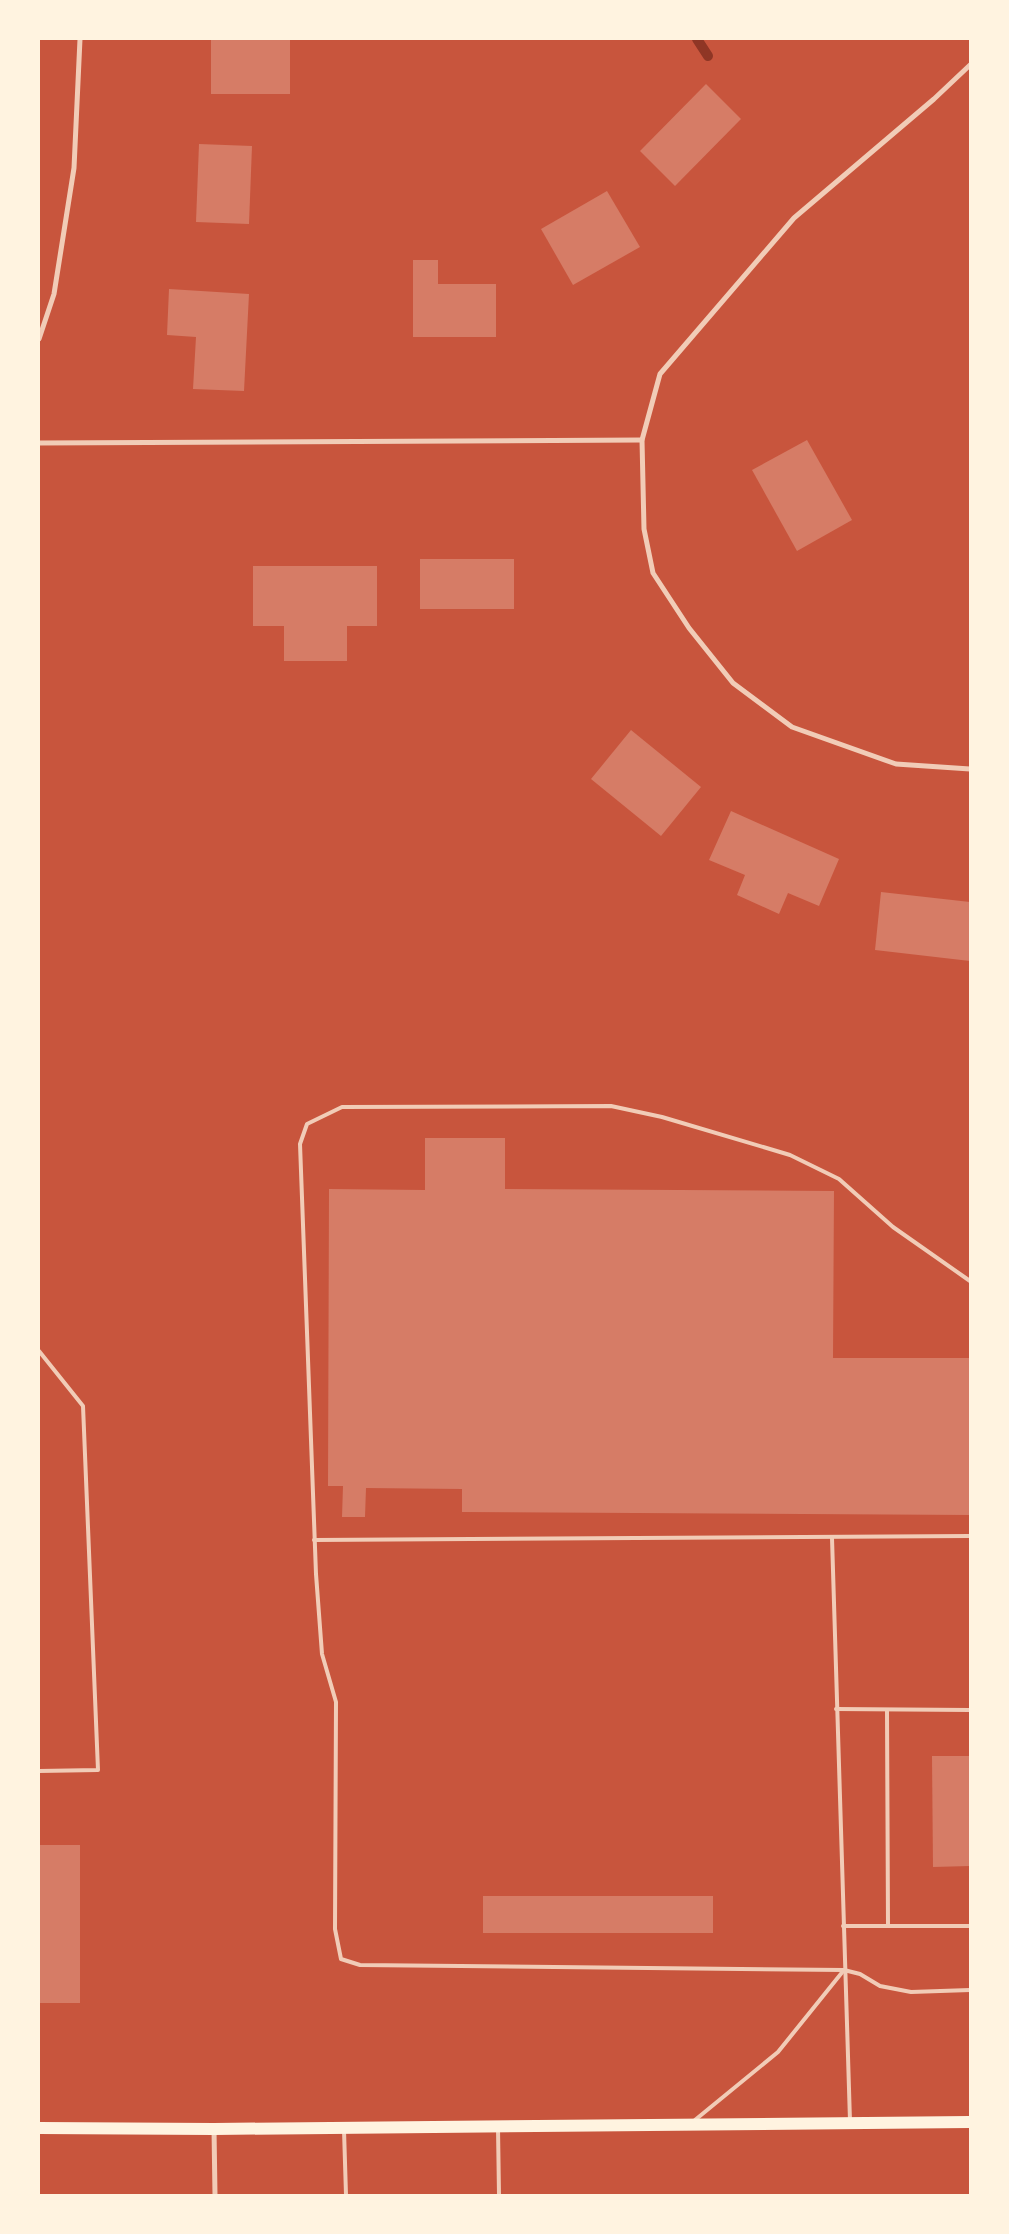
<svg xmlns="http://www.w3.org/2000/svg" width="1009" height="2234" font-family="'Nunito Sans',sans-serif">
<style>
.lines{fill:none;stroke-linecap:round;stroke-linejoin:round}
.stream{stroke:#8f3625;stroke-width:10}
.building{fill:#d67c66}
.service{stroke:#f1ccb7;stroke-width:4}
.minor{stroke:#f1ccb7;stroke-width:5}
.primary{stroke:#fff3e0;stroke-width:12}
</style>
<rect width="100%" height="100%" fill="#c8553d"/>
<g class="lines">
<!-- stream -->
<polyline class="stream" points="697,39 708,56"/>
</g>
<!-- building -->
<g class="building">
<rect x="211" y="39" width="79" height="55"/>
<polygon points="706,84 741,119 675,186 640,151"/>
<polygon points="199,144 252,146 249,224 196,222"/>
<polygon points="607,191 640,247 573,285 541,229"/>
<polygon points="413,260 438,260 438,284 496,284 496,337 413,337"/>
<polygon points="169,289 249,294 244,391 193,389 196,337 167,335"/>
<polygon points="807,440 852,520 797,551 752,470"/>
<rect x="420" y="559" width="94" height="50"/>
<polygon points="253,566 377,566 377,626 347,626 347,661 284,661 284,626 253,626"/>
<polygon points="631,730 701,787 661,836 591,779"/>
<polygon points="731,811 839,859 819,906 788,893 779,914 737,895 745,875 709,860"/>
<polygon points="881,892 970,902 970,961 875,950"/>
<polygon points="425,1138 505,1138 505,1189 834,1191 833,1358 970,1358 970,1515 462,1512 462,1489 366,1488 365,1517 342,1517 343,1486 328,1486 329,1189 425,1190"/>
<polygon points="932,1756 970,1756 970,1866 933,1867"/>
<rect x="39" y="1845" width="41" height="158"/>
<rect x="483" y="1896" width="230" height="37"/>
</g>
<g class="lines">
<!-- service -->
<g class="service">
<polyline points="970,1281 893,1227 839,1179 790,1155 662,1117 611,1106 342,1107 307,1124 300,1144 316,1574 322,1654 336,1702 335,1929 341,1959 360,1965 844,1970 860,1974 880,1986 911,1992 970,1990"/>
<polyline points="39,1351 83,1406 98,1770 39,1771"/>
<polyline points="832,1538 850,2121"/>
<polyline points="314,1540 970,1536"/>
<polyline points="836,1709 970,1710"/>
<polyline points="843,1926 888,1926 887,1710"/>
<polyline points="888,1926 970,1926"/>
<polyline points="695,2120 778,2052 844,1970"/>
<polyline points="498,2128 499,2195"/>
<polyline points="344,2130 346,2195"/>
</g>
<!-- minor -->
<g class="minor">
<polyline points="970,65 934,99 794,218 660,374 642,440 644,529 653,573 689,628 733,683 792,727 896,764 970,769"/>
<polyline points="39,339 54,294 74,168 80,39"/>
<polyline points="39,443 642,440"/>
<polyline points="214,2129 215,2195"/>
</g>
<!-- primary -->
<polyline class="primary" points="39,2128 214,2129 970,2122"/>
</g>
<!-- border -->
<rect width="1009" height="2234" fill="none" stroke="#fff3e0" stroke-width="80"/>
</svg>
